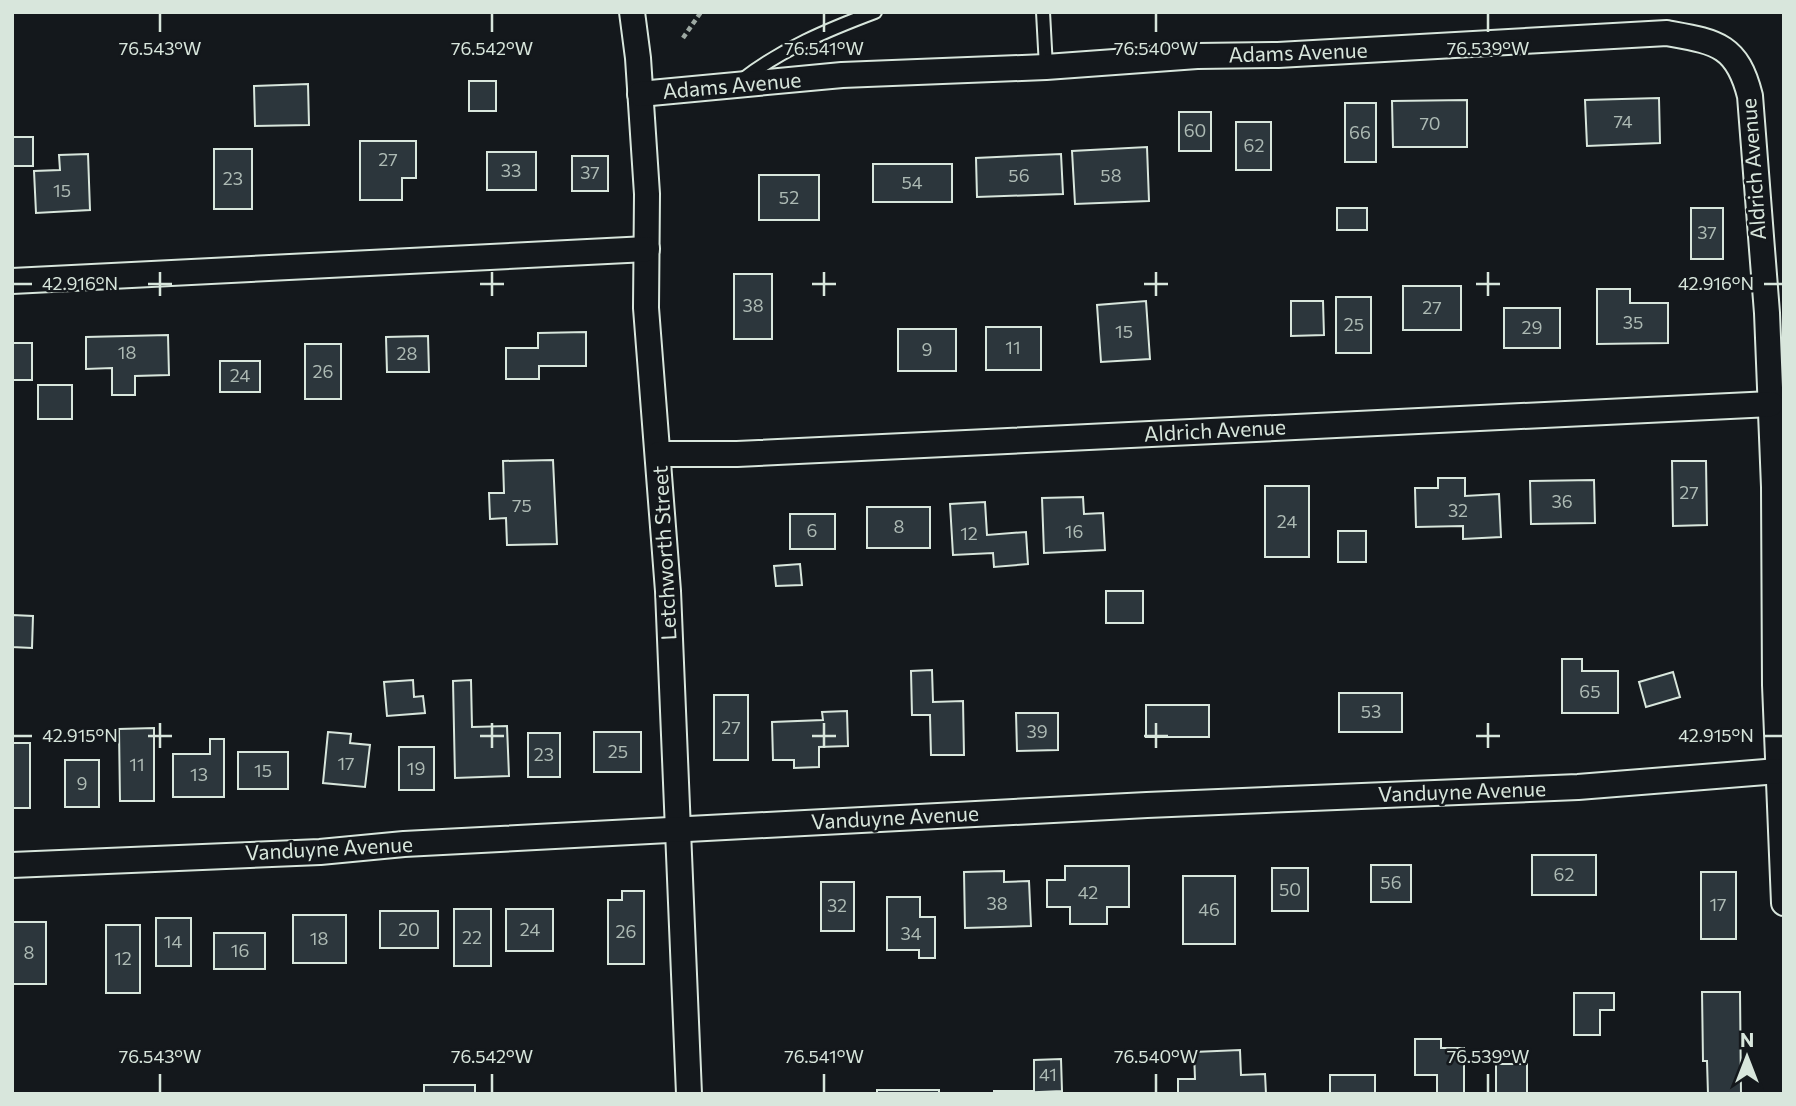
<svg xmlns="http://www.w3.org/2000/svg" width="1796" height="1106" font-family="Commissioner,sans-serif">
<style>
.building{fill:#2c363c;stroke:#d8e6dc;stroke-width:2}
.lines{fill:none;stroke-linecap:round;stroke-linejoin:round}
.lane-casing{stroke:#d8e6dc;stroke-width:16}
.street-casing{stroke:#d8e6dc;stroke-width:28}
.path{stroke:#9da8a2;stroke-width:4.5;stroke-dasharray:5 3.5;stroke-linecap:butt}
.lane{stroke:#14181c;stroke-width:12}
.street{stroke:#14181c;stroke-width:24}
.ticks{fill:none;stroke:#d8e6dc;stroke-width:2.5}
.labels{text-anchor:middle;stroke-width:5;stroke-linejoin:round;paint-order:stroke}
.number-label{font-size:18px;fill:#adbab4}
.street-label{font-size:21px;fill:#d8e6dc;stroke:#14181c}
.ticks-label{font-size:18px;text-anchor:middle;fill:#d8e6dc;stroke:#14181c;stroke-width:5;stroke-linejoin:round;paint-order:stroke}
</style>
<rect width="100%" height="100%" fill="#14181c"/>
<!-- building -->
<g class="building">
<rect x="469" y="81" width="27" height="30"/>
<polygon points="308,84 309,125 255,126 254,86"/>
<polygon points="1659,98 1660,143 1587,146 1585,100"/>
<polygon points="1467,100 1467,147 1393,147 1392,101"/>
<rect x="1345" y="103" width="31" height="59"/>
<rect x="1179" y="112" width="32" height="39"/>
<rect x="1236" y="122" width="35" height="48"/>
<rect x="12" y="137" width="21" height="29"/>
<polygon points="360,141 416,141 416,178 402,178 402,200 360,200"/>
<polygon points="1147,147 1149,201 1075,204 1072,151"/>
<rect x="214" y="149" width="38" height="60"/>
<rect x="487" y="152" width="49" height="38"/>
<polygon points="88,154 90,210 36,213 34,171 60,170 59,155"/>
<polygon points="1061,154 1063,194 977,197 976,158"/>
<rect x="572" y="156" width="36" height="35"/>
<rect x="873" y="164" width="79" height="38"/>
<rect x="759" y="175" width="60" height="45"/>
<rect x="1337" y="208" width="30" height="22"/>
<rect x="1691" y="208" width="32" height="51"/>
<rect x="734" y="274" width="38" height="65"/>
<rect x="1403" y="286" width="58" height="44"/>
<polygon points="1597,289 1630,289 1630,303 1668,303 1668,343 1597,344"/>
<rect x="1336" y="297" width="35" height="56"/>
<polygon points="1146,301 1150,359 1101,362 1097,305"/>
<polygon points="1291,301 1323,301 1324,335 1291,336"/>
<rect x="1504" y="308" width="56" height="40"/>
<rect x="986" y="327" width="55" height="43"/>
<rect x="898" y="329" width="58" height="42"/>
<polygon points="586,332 586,366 539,366 539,379 506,379 506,348 538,348 538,333"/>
<polygon points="168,335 169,375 135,376 135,395 112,395 112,368 86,369 86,337"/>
<polygon points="428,336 429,372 387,372 386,337"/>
<rect x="12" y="343" width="20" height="37"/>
<rect x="305" y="344" width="36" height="55"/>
<rect x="220" y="361" width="40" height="31"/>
<rect x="38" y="385" width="34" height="34"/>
<polygon points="553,460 557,544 507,545 506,518 490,519 489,493 504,493 503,461"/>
<polygon points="1672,461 1706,461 1707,525 1673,526"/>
<polygon points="1438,478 1465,478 1465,496 1499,494 1501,537 1463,539 1463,526 1416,527 1415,488 1438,488"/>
<polygon points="1594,480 1595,523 1531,524 1530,481"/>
<rect x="1265" y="486" width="44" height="71"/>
<polygon points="1083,497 1084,514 1103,513 1105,550 1044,553 1042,498"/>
<polygon points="985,502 987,535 1026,532 1028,564 994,567 993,553 953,555 950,504"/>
<rect x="867" y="507" width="63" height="41"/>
<rect x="790" y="514" width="45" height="35"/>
<rect x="1338" y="531" width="28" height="31"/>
<polygon points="800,564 802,585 776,586 774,566"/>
<rect x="1106" y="591" width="37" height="32"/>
<polygon points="12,615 33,616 32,648 12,647"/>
<polygon points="1562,659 1582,659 1582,671 1618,671 1618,713 1562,713"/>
<polygon points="932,670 933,702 963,701 964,755 931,755 930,715 912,715 911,671"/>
<polygon points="1673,672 1680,697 1646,707 1639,682"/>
<polygon points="413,680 414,697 423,696 425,713 387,716 384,682"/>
<polygon points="471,680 472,727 507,726 509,776 455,778 453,681"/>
<rect x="1339" y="693" width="63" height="39"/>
<rect x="714" y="695" width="34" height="65"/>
<rect x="1146" y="705" width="63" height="32"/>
<polygon points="847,711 848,746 819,747 819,767 794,768 794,760 773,760 772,722 823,720 822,712"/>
<polygon points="1016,713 1058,713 1058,750 1017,751"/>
<polygon points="154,728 154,801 120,801 119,729"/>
<polygon points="328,732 351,734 350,743 370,745 365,787 323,783"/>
<rect x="594" y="732" width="47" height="40"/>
<rect x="528" y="733" width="32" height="44"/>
<polygon points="210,739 224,739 224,797 173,797 173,754 210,754"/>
<rect x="12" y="743" width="18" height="65"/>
<rect x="399" y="747" width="35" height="43"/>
<rect x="238" y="752" width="50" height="37"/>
<rect x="65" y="760" width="34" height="47"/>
<rect x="1532" y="855" width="64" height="40"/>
<rect x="1371" y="865" width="40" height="37"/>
<polygon points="1065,866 1129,866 1129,907 1107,907 1107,924 1070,924 1070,907 1047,907 1047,880 1065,880"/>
<rect x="1272" y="868" width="36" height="43"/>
<polygon points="1004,871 1004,882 1029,881 1031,926 965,928 964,872"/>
<rect x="1701" y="872" width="35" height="67"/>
<rect x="1183" y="876" width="52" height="68"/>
<rect x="821" y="882" width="33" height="49"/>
<polygon points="622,891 644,891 644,964 608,964 608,900 622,900"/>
<polygon points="887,897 920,897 920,917 935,917 935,958 919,958 919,950 887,950"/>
<rect x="454" y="909" width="37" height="57"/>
<rect x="506" y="909" width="47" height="42"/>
<rect x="380" y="911" width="58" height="37"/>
<rect x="293" y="915" width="53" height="48"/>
<rect x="156" y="918" width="35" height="48"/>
<rect x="12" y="922" width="34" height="62"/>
<rect x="106" y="925" width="34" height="68"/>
<rect x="214" y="933" width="51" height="36"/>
<polygon points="1702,992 1740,992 1741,1094 1708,1094 1707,1061 1703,1061"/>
<polygon points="1574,993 1614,993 1614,1010 1600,1010 1600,1035 1574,1035"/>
<polygon points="1415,1039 1441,1039 1441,1048 1464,1048 1464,1094 1437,1094 1437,1075 1415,1075"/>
<polygon points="1240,1050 1241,1075 1265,1074 1266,1094 1178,1094 1178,1079 1195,1079 1194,1052"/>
<polygon points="1061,1059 1062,1091 994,1094 994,1091 1034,1091 1034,1060"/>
<rect x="1496" y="1064" width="31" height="30"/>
<rect x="1330" y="1075" width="45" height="19"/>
<rect x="424" y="1085" width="51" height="9"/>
<rect x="877" y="1090" width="62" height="4"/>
</g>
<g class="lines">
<defs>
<g id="lane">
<polyline points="1043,12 1046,67"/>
<path d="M742 80C782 49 827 30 875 12"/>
</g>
<g id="street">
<polyline points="632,12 638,58 647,194 646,308 668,591 689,1094"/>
<path d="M640 94 842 75 1046 67 1197 56 1278 55 1667 33C1716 42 1737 44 1750 96L1767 313 1774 487 1775 685 1784 903"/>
<polyline points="12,281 647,249"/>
<polyline points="659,454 737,454 1771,404"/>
<polyline points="12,865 320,852 404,844 1147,805 1578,787 1778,771"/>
</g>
</defs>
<!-- lane casing -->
<use href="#lane" class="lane-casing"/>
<!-- street casing -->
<use href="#street" class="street-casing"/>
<!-- path -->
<polyline class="path" points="683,38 701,12"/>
<!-- lane -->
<use href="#lane" class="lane"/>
<!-- street -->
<use href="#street" class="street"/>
</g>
<!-- ticks -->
<path class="ticks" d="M160 14V32M492 14V32M824 14V32M1156 14V32M1488 14V32M160 272V296M492 272V296M824 272V296M1156 272V296M1488 272V296M14 284H32M148 284H172M480 284H504M812 284H836M1144 284H1168M1476 284H1500M1764 284H1782M160 723V748M492 723V748M824 723V748M1156 723V748M1488 723V748M14 736H32M148 736H172M480 736H504M812 736H836M1144 736H1168M1476 736H1500M1764 736H1782M160 1074V1092M492 1074V1092M824 1074V1092M1156 1074V1092M1488 1074V1092"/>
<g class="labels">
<!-- number labels -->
<g class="number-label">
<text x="1623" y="128">74</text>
<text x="1430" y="130">70</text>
<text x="1195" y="137">60</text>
<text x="1360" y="139">66</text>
<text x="1254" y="152">62</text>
<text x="388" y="166">27</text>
<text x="511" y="177">33</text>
<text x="590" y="179">37</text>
<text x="1019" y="182">56</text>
<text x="1111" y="182">58</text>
<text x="233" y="185">23</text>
<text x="912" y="189">54</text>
<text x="62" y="197">15</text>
<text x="789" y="204">52</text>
<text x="1707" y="239">37</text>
<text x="753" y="312">38</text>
<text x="1432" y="314">27</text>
<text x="1633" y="329">35</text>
<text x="1354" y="331">25</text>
<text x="1532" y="334">29</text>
<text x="1124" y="338">15</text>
<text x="1013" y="354">11</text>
<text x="927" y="356">9</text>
<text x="127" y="359">18</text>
<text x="407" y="360">28</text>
<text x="323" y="378">26</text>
<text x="240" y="382">24</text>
<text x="1689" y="499">27</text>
<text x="1562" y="508">36</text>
<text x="522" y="512">75</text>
<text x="1458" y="517">32</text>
<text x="1287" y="528">24</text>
<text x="899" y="533">8</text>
<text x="812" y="537">6</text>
<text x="1074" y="538">16</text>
<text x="969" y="540">12</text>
<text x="1590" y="698">65</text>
<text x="1371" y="718">53</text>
<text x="731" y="734">27</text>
<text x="1037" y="738">39</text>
<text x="618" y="758">25</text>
<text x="544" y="761">23</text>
<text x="346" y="770">17</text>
<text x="137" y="771">11</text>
<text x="416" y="775">19</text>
<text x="263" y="777">15</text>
<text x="199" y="781">13</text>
<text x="82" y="790">9</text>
<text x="1564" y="881">62</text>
<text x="1391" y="889">56</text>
<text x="1290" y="896">50</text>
<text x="1088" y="899">42</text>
<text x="997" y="910">38</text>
<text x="1718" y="911">17</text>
<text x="837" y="912">32</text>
<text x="1209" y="916">46</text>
<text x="409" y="936">20</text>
<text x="530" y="936">24</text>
<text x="626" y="938">26</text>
<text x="911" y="940">34</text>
<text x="472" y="944">22</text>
<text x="319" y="945">18</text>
<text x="173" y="948">14</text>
<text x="240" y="957">16</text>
<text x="29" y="959">8</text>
<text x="123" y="965">12</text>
<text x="1048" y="1081">41</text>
</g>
<!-- street labels -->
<g class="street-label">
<text transform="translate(1298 53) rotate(-2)" y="7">Adams Avenue</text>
<text transform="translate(732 86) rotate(-5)" y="7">Adams Avenue</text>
<text transform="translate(1754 169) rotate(-94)" y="7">Aldrich Avenue</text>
<text transform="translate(1215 431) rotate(-3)" y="7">Aldrich Avenue</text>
<text transform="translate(665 553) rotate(-93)" y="7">Letchworth Street</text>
<text transform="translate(1462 792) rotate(-2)" y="7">Vanduyne Avenue</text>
<text transform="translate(895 818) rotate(-3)" y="7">Vanduyne Avenue</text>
<text transform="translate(329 849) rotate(-3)" y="7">Vanduyne Avenue</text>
</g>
</g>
<g class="ticks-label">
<text x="160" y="55">76.543°W</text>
<text x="492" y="55">76.542°W</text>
<text x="824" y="55">76.541°W</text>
<text x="1156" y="55">76.540°W</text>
<text x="1488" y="55">76.539°W</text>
<text x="80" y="290">42.916°N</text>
<text x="1716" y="290">42.916°N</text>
<text x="80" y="742">42.915°N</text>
<text x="1716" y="742">42.915°N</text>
<text x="160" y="1063">76.543°W</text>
<text x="492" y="1063">76.542°W</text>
<text x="824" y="1063">76.541°W</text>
<text x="1156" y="1063">76.540°W</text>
<text x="1488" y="1063">76.539°W</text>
</g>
<!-- border -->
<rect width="1796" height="1106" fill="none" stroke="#d8e6dc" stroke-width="28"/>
<!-- north arrow -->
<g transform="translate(1747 1057)" stroke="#14181c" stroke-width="5" paint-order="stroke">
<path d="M0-5L12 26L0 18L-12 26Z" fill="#d8e6dc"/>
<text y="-10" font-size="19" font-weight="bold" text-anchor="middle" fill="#d8e6dc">N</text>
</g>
</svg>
